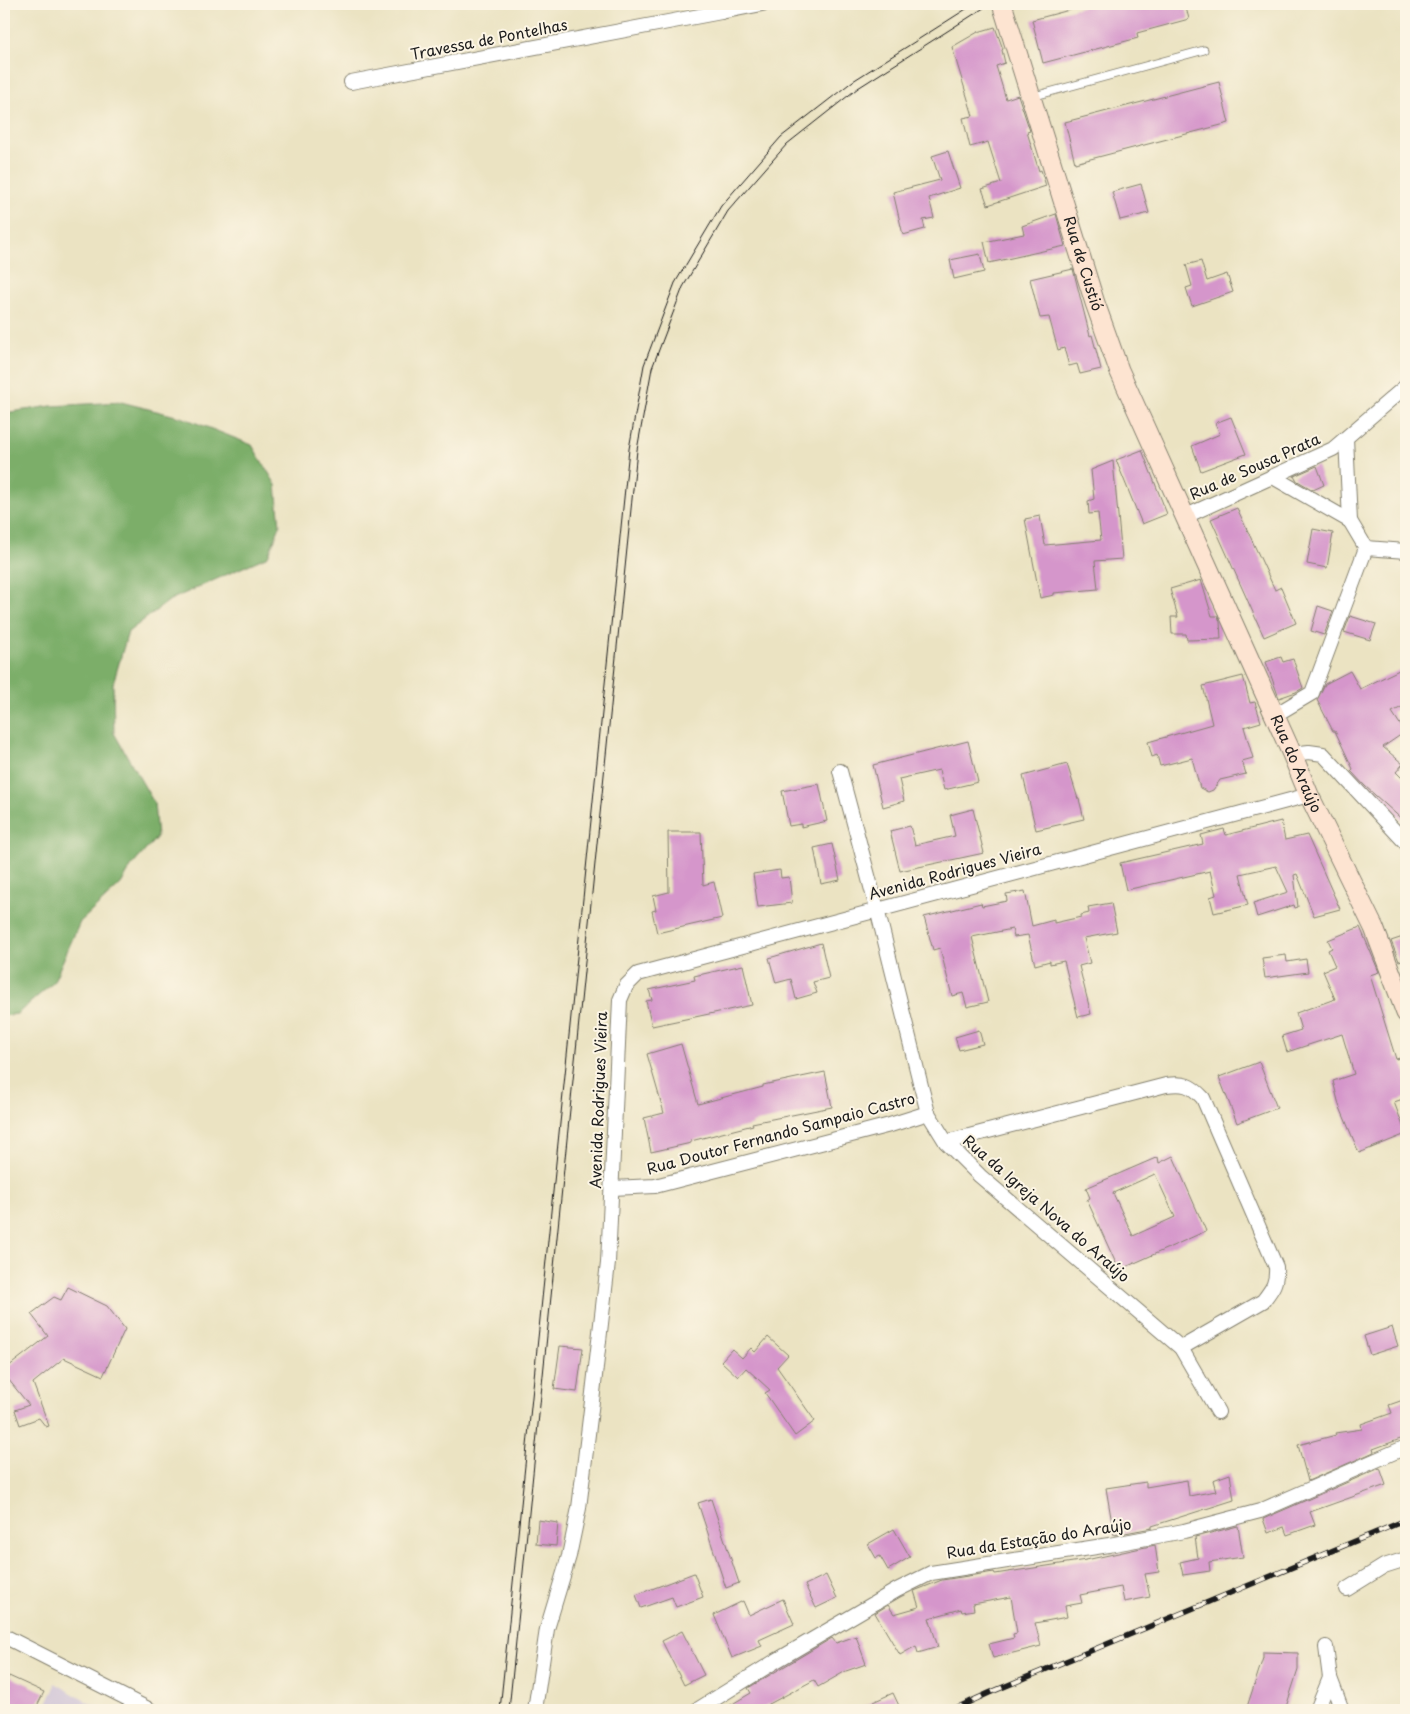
<svg xmlns="http://www.w3.org/2000/svg" width="1410" height="1714" font-family="'Playpen Sans',sans-serif">
<style>
.industrial{fill:#cbbfd5}
.forest{fill:#7bae69;stroke:#4c6542}
.building{fill:#d596cb;fill-rule:evenodd}
.lines{fill:none;stroke-linecap:round;stroke-linejoin:round}
.service-casing{stroke:#84806f;stroke-width:9}
.minor-casing{stroke:#84806f;stroke-width:16}
.secondary-casing{stroke:#84806f;stroke-width:21}
.service{stroke:#fff;stroke-width:7}
.minor{stroke:#fff;stroke-width:14}
.secondary{stroke:#fde4d1;stroke-width:19}
.tram{stroke:#1c1c1c;stroke-width:1}
.rail-casing{stroke:#1c1c1c;stroke-width:5.5}
.rail{stroke:#fcf5e5;stroke-width:4;stroke-dasharray:11;stroke-linecap:butt}
.labels{text-anchor:middle;stroke-width:4;stroke-linejoin:round;paint-order:stroke}
.street-label{font-size:15px;fill:#1c1c1c;stroke:#fcf5e5}
</style>
<rect width="100%" height="100%" fill="#fcf5e5"/>
<filter id="ink" filterUnits="userSpaceOnUse"><feTurbulence type="fractalNoise" baseFrequency=".02" numOctaves="2"/><feDisplacementMap in="SourceGraphic" scale="10" xChannelSelector="R" yChannelSelector="G"/><feConvolveMatrix kernelMatrix="1 2 1 2 8 2 1 2 1" color-interpolation-filters="sRGB"/></filter>
<filter id="wash" filterUnits="userSpaceOnUse"><feTurbulence type="fractalNoise" baseFrequency=".0096" numOctaves="4" result="noise"/><feDisplacementMap in="SourceGraphic" scale="20" xChannelSelector="R" yChannelSelector="G"/><feGaussianBlur stdDeviation="1.12" result="paint"/><feColorMatrix in="noise" values="0 0 0 0 0 0 0 0 0 0 0 0 0 0 0 0 0 1.4 0 .05"/><feComposite in="paint" operator="in"/></filter>
<g filter="url(#wash)">
<rect width="100%" height="100%" fill="#ebe3c2"/>
<!-- industrial -->
<polygon class="industrial" points="55,1683 89,1703 106,1710 43,1710 54,1690"/>
<!-- forest -->
<polygon class="forest" points="121,402 184,418 252,445 276,485 280,526 268,556 170,600 128,632 113,684 114,733 154,803 157,837 131,867 121,884 80,922 53,983 17,1014 4,1016 4,413 51,406"/>
<g id="blocks">
<!-- building -->
<g class="building">
<polygon points="1092,4 1185,4 1189,19 1137,33 1138,38 1043,63 1032,20"/>
<polygon points="995,27 1003,49 1002,50 1005,63 996,66 1006,99 1018,95 1030,131 1027,132 1039,171 1041,170 1046,186 988,205 982,189 1001,183 988,142 970,147 963,118 973,116 952,47 978,32"/>
<polygon points="1219,82 1229,123 1075,163 1065,122"/>
<polygon points="948,151 960,188 929,198 934,218 923,220 925,229 903,235 893,192 940,180 932,156"/>
<polygon points="1141,184 1149,213 1120,220 1112,192"/>
<polygon points="1056,214 1065,246 989,263 984,242 1024,234 1022,226"/>
<polygon points="980,254 984,272 954,279 950,260"/>
<polygon points="1201,261 1207,281 1227,274 1233,292 1192,306 1186,288 1192,286 1186,265"/>
<polygon points="1073,269 1090,336 1092,335 1101,369 1080,374 1077,364 1069,366 1064,348 1058,350 1049,317 1040,318 1030,279"/>
<polygon points="1231,417 1246,454 1201,471 1192,446 1220,434 1215,423"/>
<polygon points="1142,450 1167,514 1142,524 1116,460"/>
<polygon points="1113,461 1122,559 1095,561 1098,589 1054,593 1054,595 1040,598 1025,519 1040,516 1045,545 1101,540 1098,513 1089,514 1088,501 1094,499 1091,470"/>
<polygon points="1317,466 1324,485 1313,490 1296,480 1294,476"/>
<polygon points="1237,508 1275,590 1281,587 1296,623 1264,637 1211,519"/>
<polygon points="1313,529 1333,533 1327,568 1307,564"/>
<polygon points="1201,580 1212,616 1218,616 1220,622 1221,639 1187,640 1186,634 1172,634 1171,617 1178,617 1170,589"/>
<polygon points="1318,606 1333,611 1324,635 1311,631"/>
<polygon points="1350,616 1376,624 1370,640 1344,632"/>
<polygon points="1281,657 1283,662 1293,659 1303,688 1296,692 1279,698 1266,662"/>
<polygon points="1399,670 1406,685 1406,705 1392,712 1405,732 1383,747 1403,764 1396,772 1406,782 1406,823 1365,786 1351,771 1353,769 1335,731 1333,731 1317,700 1325,684 1350,671 1360,689"/>
<polygon points="1243,676 1250,703 1255,702 1261,722 1244,727 1253,758 1242,761 1246,774 1220,780 1213,790 1208,792 1200,788 1192,758 1160,766 1157,755 1152,757 1148,742 1212,724 1203,686"/>
<polygon points="968,741 978,782 944,790 939,770 899,779 904,801 883,807 873,765"/>
<polygon points="1067,764 1078,799 1079,799 1084,819 1036,830 1023,776"/>
<polygon points="819,784 827,821 801,827 801,824 789,826 782,791"/>
<polygon points="973,809 984,853 900,871 890,831 910,826 915,845 955,836 950,815"/>
<polygon points="1281,821 1285,840 1307,835 1340,909 1314,916 1297,874 1294,875 1298,907 1295,908 1294,905 1257,917 1253,903 1288,892 1276,866 1240,874 1248,905 1214,913 1210,897 1216,895 1210,871 1126,890 1120,863 1203,844 1201,835 1224,829 1226,835"/>
<polygon points="668,832 701,832 703,885 714,882 722,918 657,933 652,911 656,910 653,896 669,892"/>
<polygon points="832,844 840,880 821,884 814,848"/>
<polygon points="780,870 781,878 789,877 792,903 758,907 753,874"/>
<polygon points="1025,891 1032,926 1054,920 1054,923 1081,917 1081,915 1089,913 1088,907 1111,903 1117,932 1084,938 1090,963 1079,966 1091,1014 1078,1017 1064,961 1050,964 1050,961 1035,965 1028,935 1014,937 1012,929 972,937 988,1002 967,1007 963,993 952,996 940,948 933,950 924,917 981,903 982,906 1007,901 1006,894"/>
<polygon points="1360,927 1379,972 1370,975 1396,1059 1400,1058 1406,1075 1406,1098 1394,1102 1406,1134 1359,1153 1339,1105 1333,1081 1354,1074 1342,1034 1287,1052 1282,1036 1301,1030 1296,1013 1335,999 1323,971 1335,966 1328,950 1332,948 1328,940"/>
<polygon points="1406,936 1406,959 1399,961 1391,941"/>
<polygon points="821,943 829,978 813,982 817,993 796,999 791,979 776,983 769,958"/>
<polygon points="1286,955 1287,962 1306,959 1308,972 1265,978 1262,958"/>
<polygon points="743,965 752,1005 652,1026 646,1001 652,1000 649,990 695,980 694,976"/>
<polygon points="979,1030 983,1044 959,1050 955,1037"/>
<polygon points="681,1044 698,1104 763,1087 763,1085 825,1072 832,1107 752,1123 753,1125 691,1141 691,1143 651,1152 644,1118 664,1113 647,1054"/>
<polygon points="1259,1062 1277,1108 1237,1123 1219,1077"/>
<path d="M1173 1156 1206 1231 1119 1270 1087 1200 1090 1198 1086 1188 1158 1157 1159 1163ZM1155 1174 1175 1217 1133 1236 1113 1193Z"/>
<polygon points="68,1287 107,1306 125,1329 103,1376 64,1358 33,1383 49,1426 46,1427 39,1418 20,1425 15,1410 29,1405 4,1374 4,1370 48,1336 31,1314 54,1297 61,1300"/>
<polygon points="1392,1327 1398,1346 1370,1355 1364,1336"/>
<polygon points="768,1337 788,1355 777,1367 815,1421 795,1436 765,1393 770,1390 746,1368 738,1377 721,1361 732,1349 742,1358 751,1348 755,1352"/>
<polygon points="560,1346 583,1348 577,1392 554,1389"/>
<polygon points="1406,1399 1406,1437 1373,1449 1374,1452 1308,1481 1298,1445 1336,1435 1335,1433 1362,1429 1361,1424 1392,1413 1389,1405"/>
<polygon points="1380,1468 1386,1485 1310,1512 1315,1525 1287,1535 1284,1527 1268,1533 1263,1519"/>
<polygon points="1230,1474 1234,1500 1152,1526 1152,1528 1114,1535 1106,1488 1146,1482 1146,1487 1187,1480 1189,1496 1216,1491 1213,1480"/>
<polygon points="711,1499 739,1583 726,1588 698,1503"/>
<polygon points="538,1520 558,1523 556,1546 536,1544"/>
<polygon points="1238,1526 1243,1557 1209,1562 1210,1571 1183,1575 1180,1562 1198,1558 1195,1537"/>
<polygon points="894,1529 910,1557 888,1570 880,1556 876,1558 868,1544"/>
<polygon points="1155,1545 1159,1572 1145,1574 1150,1597 1124,1602 1121,1587 1080,1595 1082,1603 1065,1606 1067,1617 1035,1623 1041,1646 993,1658 989,1644 1014,1638 1013,1634 1017,1633 1011,1597 973,1604 974,1610 962,1612 961,1609 929,1618 938,1647 918,1653 916,1646 900,1655 875,1613 888,1605 894,1614 919,1607 914,1591 942,1580 994,1572 995,1574 1086,1560"/>
<polygon points="694,1573 703,1597 676,1607 672,1597 641,1608 636,1595"/>
<polygon points="826,1575 837,1598 816,1608 805,1585"/>
<polygon points="783,1599 794,1624 759,1640 762,1646 732,1658 714,1615 743,1601 749,1615"/>
<polygon points="682,1631 704,1675 684,1685 662,1641"/>
<polygon points="856,1636 866,1664 846,1671 818,1687 814,1680 758,1710 722,1710 751,1693 748,1688 832,1638 836,1643"/>
<polygon points="1263,1652 1298,1653 1298,1670 1285,1710 1246,1710 1263,1658"/>
<polygon points="9,1676 44,1692 35,1710 4,1710 4,1686"/>
<polygon points="893,1693 901,1710 855,1710"/>
</g>
</g>
</g>
<g filter="url(#ink)">
<use href="#blocks" fill-opacity="0" stroke="#84806f" stroke-width="1"/>
<g class="lines">
<defs>
<polyline id="service" points="1031,97 1204,50"/>
<g id="minor">
<polyline points="712,4 721,12 762,4"/>
<polyline points="351,82 721,12"/>
<polyline points="1346,438 1350,521 1366,548"/>
<polyline points="1273,477 1350,521"/>
<polyline points="1184,517 1333,449 1406,386"/>
<polyline points="1275,715 1312,693 1366,548 1406,551"/>
<polyline points="1292,754 1309,752 1323,754 1406,843"/>
<polyline points="840,771 877,909 922,1090 928,1113 946,1142 980,1176 1181,1348 1218,1412"/>
<path d="M946 1142 1166 1085C1184 1083 1190 1084 1203 1098L1276 1267C1277 1283 1273 1288 1263 1301L1181 1348"/>
<polyline points="612,1188 655,1186 890,1125 928,1113"/>
<polyline points="1347,1589 1384,1566 1406,1559"/>
<polyline points="4,1636 150,1710"/>
<polyline points="1330,1678 1342,1710"/>
<polyline points="535,1710 547,1629 569,1556 579,1508 593,1393 608,1263 620,1000 626,986 638,974 1309,795"/>
<polyline points="697,1710 774,1662 897,1590 931,1573 1109,1545 1184,1531 1260,1511 1406,1447"/>
<polyline points="1317,1710 1330,1678 1326,1647"/>
</g>
<g id="secondary">
<path id="s1" d="M1002 4 1095 303 1119 370 1292 754 1309 795 1374 928 1406 1013"/>
</g>
</defs>
<!-- service casing -->
<use href="#service" class="service-casing"/>
<!-- minor casing -->
<use href="#minor" class="minor-casing"/>
<!-- secondary casing -->
<use href="#secondary" class="secondary-casing"/>
<!-- service -->
<use href="#service" class="service"/>
<!-- minor -->
<use href="#minor" class="minor"/>
<!-- secondary -->
<use href="#secondary" class="secondary"/>
<!-- tram -->
<g class="tram">
<polyline points="500,1710 629,449 644,365 675,283 721,206 781,137 853,81 974,4"/>
<polyline points="509,1710 637,450 652,368 683,287 728,211 787,144 858,88 990,4"/>
</g>
<defs>
<polyline id="rail" points="952,1710 989,1693 1406,1520"/>
</defs>
<!-- rail casing -->
<use href="#rail" class="rail-casing"/>
<!-- rail -->
<use href="#rail" class="rail"/>
</g>
</g>
<g class="labels">
<!-- street labels -->
<g class="street-label">
<text transform="translate(489 40) rotate(-11)" y="5">Travessa de Pontelhas</text>
<text dy="5" stroke="none"><textPath href="#s1" startOffset="272">Rua de Custió</textPath></text>
<text transform="translate(1255 467) rotate(-24)" y="5">Rua de Sousa Prata</text>
<text dy="5" stroke="none"><textPath href="#s1" startOffset="816">Rua do Araújo</textPath></text>
<text transform="translate(955 872) rotate(-15)" y="5">Avenida Rodrigues Vieira</text>
<text transform="translate(599 1100) rotate(-88)" y="5">Avenida Rodrigues Vieira</text>
<text transform="translate(781 1134) rotate(-15)" y="5">Rua Doutor Fernando Sampaio Castro</text>
<text transform="translate(1046 1209) rotate(41)" y="5">Rua da Igreja Nova do Araújo</text>
<text transform="translate(1039 1539) rotate(-9)" y="5">Rua da Estação do Araújo</text>
</g>
</g>
<!-- margin -->
<rect width="1410" height="1714" fill="none" stroke="#fcf5e5" stroke-width="20"/>
</svg>
